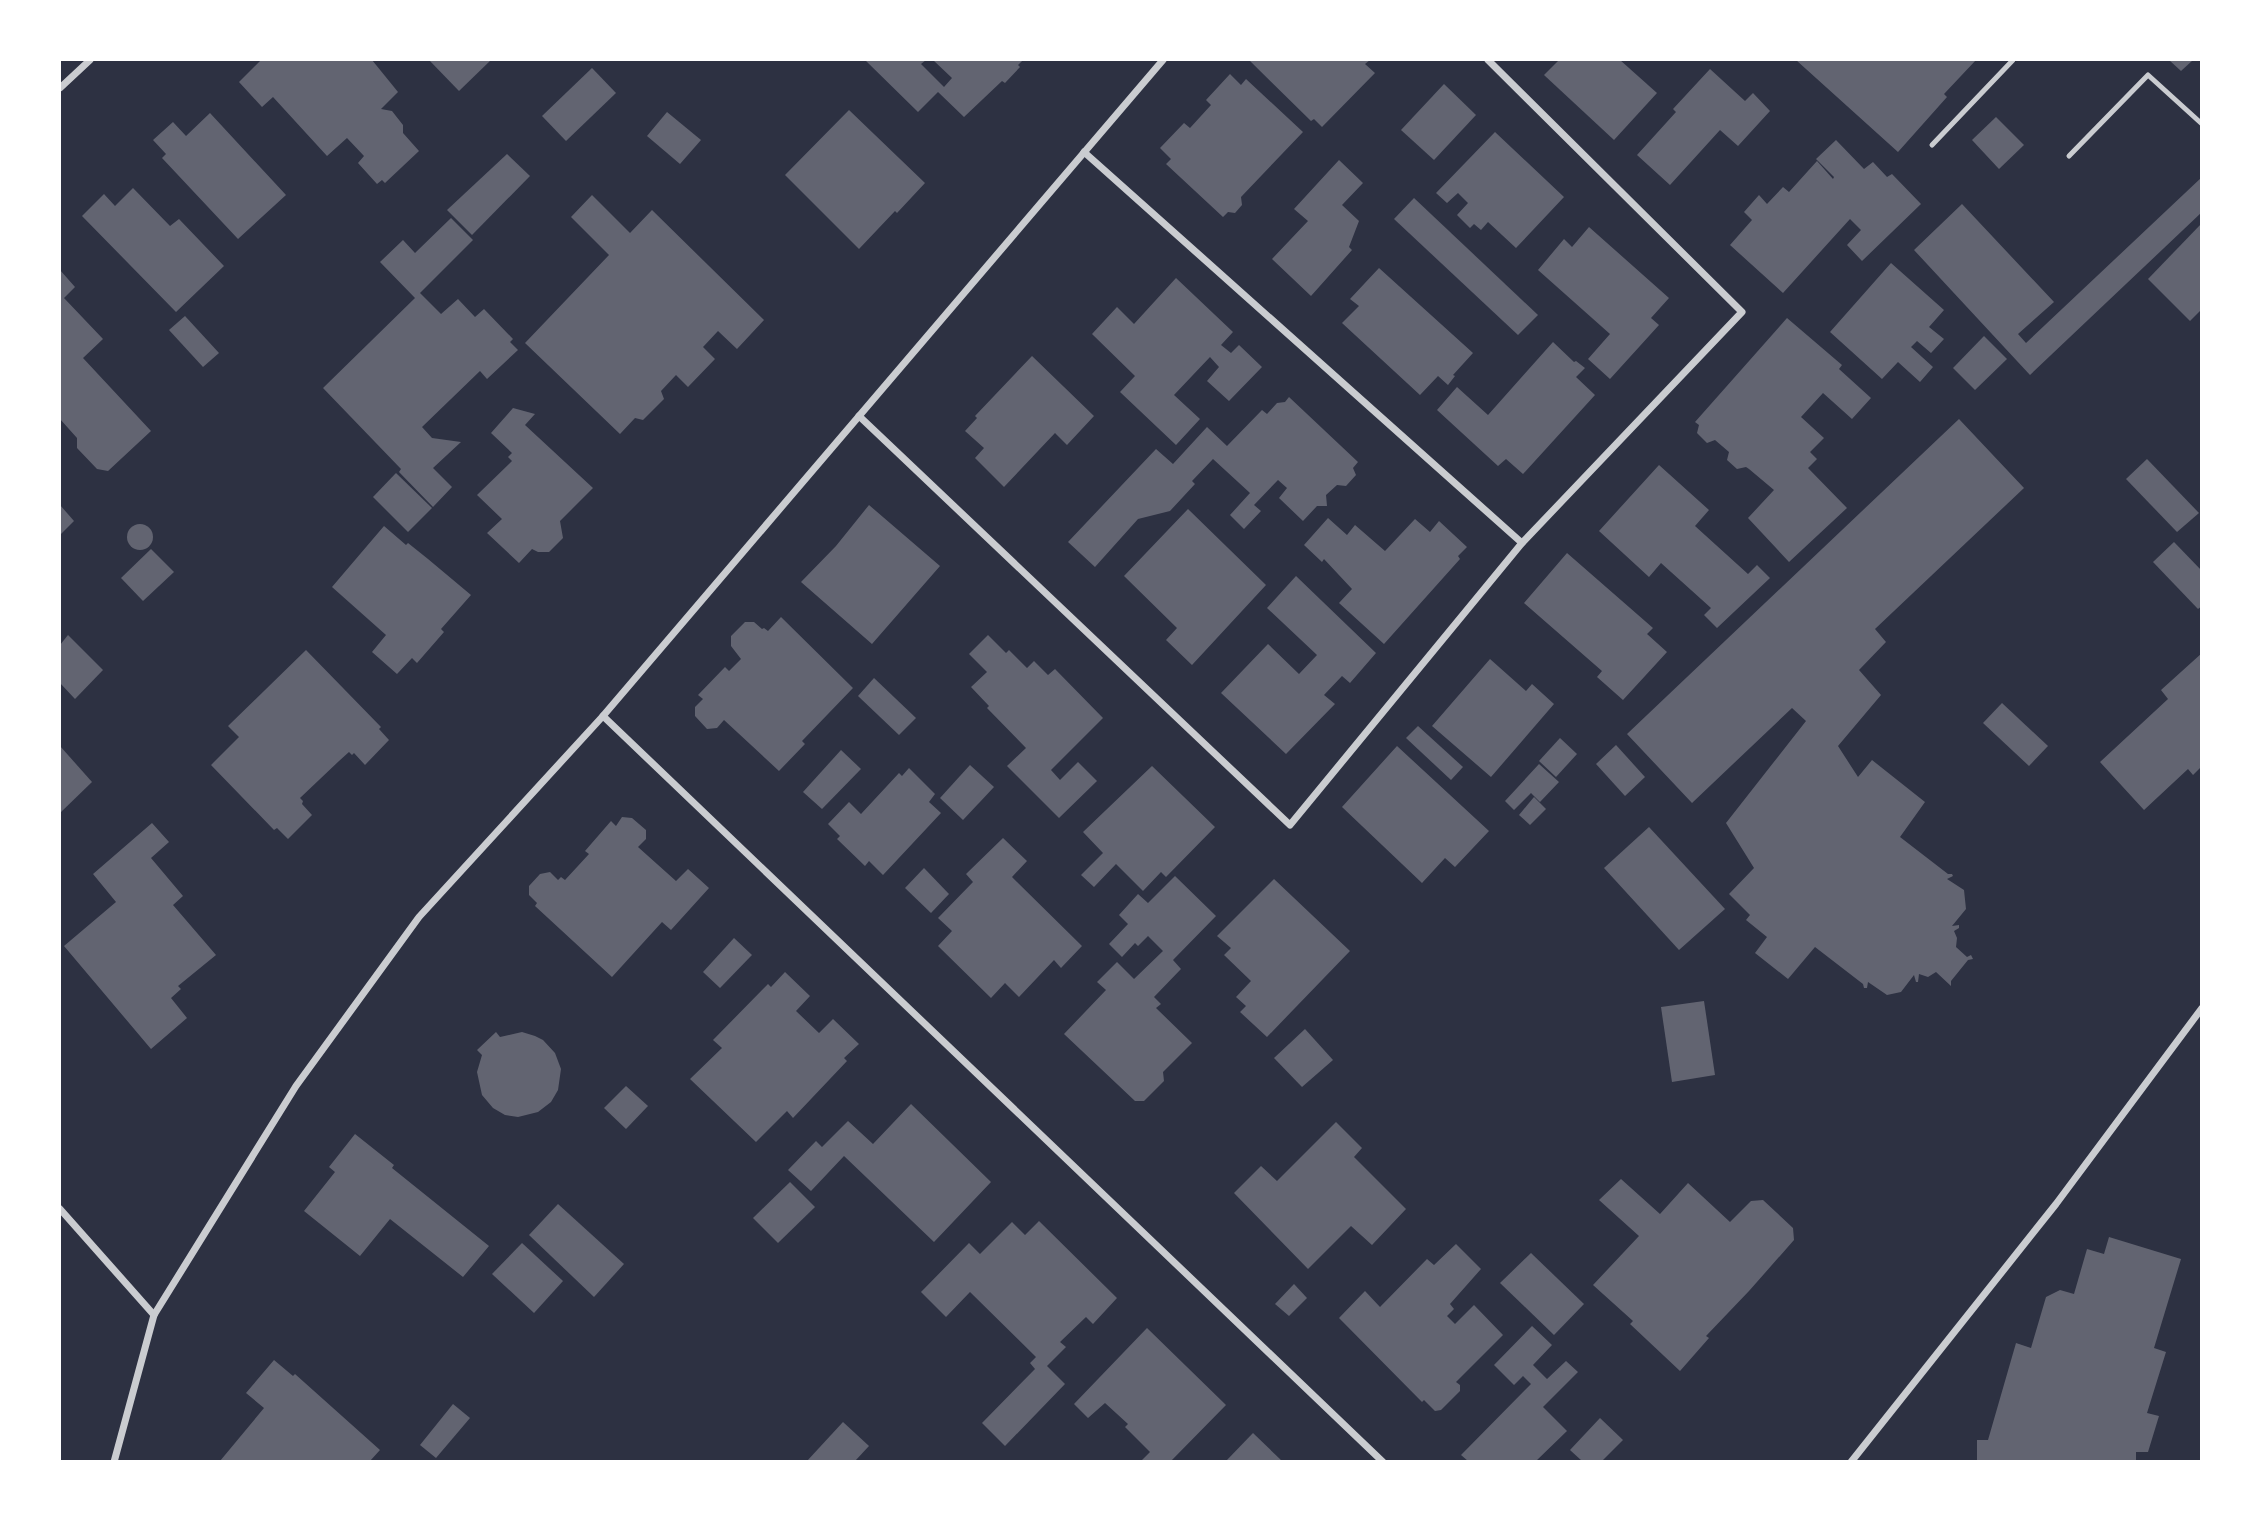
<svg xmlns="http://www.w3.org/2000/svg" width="2261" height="1521" font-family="Poppins,sans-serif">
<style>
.building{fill:#626471}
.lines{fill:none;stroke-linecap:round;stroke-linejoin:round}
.service{stroke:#caccd0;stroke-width:5}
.minor{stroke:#caccd0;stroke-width:7}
</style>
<rect width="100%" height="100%" fill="#2d3142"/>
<!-- building -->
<g class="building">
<polygon points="261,60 372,60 398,92 381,109 392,111 403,125 403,133 419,151 385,183 382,180 377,184 358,163 364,156 347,138 327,156 273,97 262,107 239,82"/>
<polygon points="429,60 491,60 459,91"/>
<polygon points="865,60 926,60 921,64 944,87 952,78 933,60 1023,60 1018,65 1020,67 1005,83 1002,81 964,117 938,92 918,112"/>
<polygon points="1249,60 1370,60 1365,64 1375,73 1322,127 1314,119 1311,121"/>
<polygon points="1559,60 1620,60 1657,93 1614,140 1544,75"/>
<polygon points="1796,60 1976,60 1944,94 1947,97 1898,152"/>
<polygon points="2169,60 2193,60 2181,71"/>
<polygon points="592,68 616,93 566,141 542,116"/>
<polygon points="1710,69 1745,101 1753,93 1770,111 1738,146 1720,130 1670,185 1637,155 1676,112 1673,109"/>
<polygon points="1230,74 1241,85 1246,79 1303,132 1241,197 1242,205 1235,213 1228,212 1223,217 1166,164 1171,159 1160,148 1184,123 1190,128 1211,105 1206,100"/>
<polygon points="1444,84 1476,115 1434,160 1401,130"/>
<polygon points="849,110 925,183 897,213 895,211 859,249 785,175"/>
<polygon points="667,112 701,140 680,164 647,136"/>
<polygon points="210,113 286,195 238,239 162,158 166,154 153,140 173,122 186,136"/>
<polygon points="1996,117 2024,145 1999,169 1972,140"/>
<polygon points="1495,132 1564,197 1516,248 1488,222 1481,230 1474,224 1470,228 1457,215 1468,203 1458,193 1447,203 1436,193"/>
<polygon points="1836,140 1864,169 1873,162 1887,177 1892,174 1921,204 1862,261 1847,245 1861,230 1850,219 1783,293 1730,245 1752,220 1744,212 1759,195 1767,204 1783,187 1789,192 1817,161 1833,179 1834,177 1816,159"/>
<polygon points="507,154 530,176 472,235 447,210"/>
<polygon points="1339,160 1363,183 1342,205 1359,221 1349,247 1352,250 1311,296 1272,259 1308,221 1294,209"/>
<polygon points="2202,177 2202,212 2030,375 1914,250 1962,204 2054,302 2018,334 2026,343"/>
<polygon points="133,188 170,226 179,219 224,266 176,312 82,216 104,194 115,206"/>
<polygon points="592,195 630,233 652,210 764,320 737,349 718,331 703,347 715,359 688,387 676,375 661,391 664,399 643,420 635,418 620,434 525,343 609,255 571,217"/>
<polygon points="1414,198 1538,315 1518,335 1394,219"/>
<polygon points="451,218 473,240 420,293 441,314 458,299 475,317 484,309 513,339 510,342 518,350 487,379 480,371 422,427 432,438 461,442 433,468 452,487 433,507 399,472 401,469 323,388 415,298 380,262 403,240 415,253"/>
<polygon points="2202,223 2202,309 2190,321 2148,279"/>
<polygon points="1589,227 1669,298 1651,318 1659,325 1610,379 1588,359 1610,334 1538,270 1564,239 1572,247"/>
<polygon points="1891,263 1944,310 1929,327 1944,339 1931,353 1917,341 1911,347 1933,367 1920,382 1898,362 1882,379 1830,332"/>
<polygon points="1379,268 1473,353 1453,375 1455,376 1448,385 1438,376 1420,395 1342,323 1359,306 1350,299"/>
<polygon points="60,270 75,287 64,298 103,339 83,358 151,431 108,471 97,469 77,448 77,438 60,419"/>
<polygon points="1176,278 1233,332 1221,345 1231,353 1239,345 1262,367 1229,401 1207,381 1219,367 1210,357 1174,395 1200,419 1176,445 1120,392 1135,376 1092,334 1117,307 1134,324"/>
<polygon points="185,316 219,353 203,367 169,330"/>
<polygon points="1787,318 1842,365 1839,369 1871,398 1852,419 1823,393 1801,417 1824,438 1810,452 1817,459 1808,468 1847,508 1789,562 1748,518 1774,490 1749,469 1746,467 1737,469 1727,460 1729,452 1715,440 1707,443 1697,433 1699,425 1695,422"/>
<polygon points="1984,336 2007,359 1975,390 1953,368"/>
<polygon points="1553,342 1574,362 1576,361 1585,368 1576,377 1595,395 1523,474 1506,459 1498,466 1437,410 1457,387 1488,415"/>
<polygon points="1032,356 1094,416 1067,445 1055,433 1004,487 975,458 984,448 965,431 977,418 975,416"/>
<polygon points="1289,397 1358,462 1353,468 1356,475 1346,486 1337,485 1326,495 1327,506 1317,506 1303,521 1279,498 1287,488 1278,480 1254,505 1261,511 1244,529 1230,515 1250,493 1213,459 1192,481 1195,484 1170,511 1138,519 1095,567 1068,542 1156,449 1173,464 1207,427 1227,446 1262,410 1267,414 1277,403 1285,402"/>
<polygon points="513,408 535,414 525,425 593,488 560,521 563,538 549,552 538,552 532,549 519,563 487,533 502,519 477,495 512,461 508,457 512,453 491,433"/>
<polygon points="1959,419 2024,488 1875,629 1886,642 1859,670 1881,695 1838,746 1858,777 1872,760 1925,802 1900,837 1948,874 1952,874 1953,876 1947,879 1964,890 1966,909 1952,926 1959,925 1959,928 1954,931 1957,938 1956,947 1967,957 1971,955 1973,959 1968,960 1951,981 1951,986 1936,972 1928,977 1919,974 1918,982 1916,982 1914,975 1901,992 1887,995 1868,982 1867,988 1864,988 1863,984 1815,947 1788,979 1755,953 1767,937 1746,920 1750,915 1729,894 1754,868 1726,823 1806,721 1792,708 1692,803 1627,734"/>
<polygon points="2147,459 2199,513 2177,532 2126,479"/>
<polygon points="1659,465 1709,510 1695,526 1748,574 1757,565 1770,578 1717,628 1704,615 1711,608 1661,563 1649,577 1599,531"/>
<polygon points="396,473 432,508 408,532 373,497"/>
<polygon points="60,505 74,521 60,535"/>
<polygon points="869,505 940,566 872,644 801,582 836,546"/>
<polygon points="1188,509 1266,585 1192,665 1166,640 1177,628 1124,576"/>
<polygon points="1328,518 1347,535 1355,525 1385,551 1415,519 1430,532 1439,521 1467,547 1458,556 1460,559 1384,644 1339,603 1352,589 1324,559 1322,562 1304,545"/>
<circle cx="140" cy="537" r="13"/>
<polygon points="384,526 406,545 408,543 428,559 471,595 441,629 444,632 417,663 412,658 397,674 372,652 386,635 332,587"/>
<polygon points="2174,542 2202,571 2202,606 2198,609 2153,562"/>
<polygon points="151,549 174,572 143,601 121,578"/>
<polygon points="1567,553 1653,628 1647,634 1667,652 1623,700 1597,677 1602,671 1524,603"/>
<polygon points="1296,576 1376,653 1350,683 1342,676 1324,695 1335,704 1286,754 1221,693 1268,644 1299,674 1317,655 1267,608"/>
<polygon points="781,617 853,688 802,741 805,744 779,771 724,720 717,728 707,729 695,716 695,707 703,699 698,695 725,667 729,671 741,659 731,646 731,636 745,622 754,622 762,629 764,628 768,631"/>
<polygon points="68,635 103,670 75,699 60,683 60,645"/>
<polygon points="988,635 1006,653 1009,650 1027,668 1034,661 1048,675 1055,669 1103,718 1051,770 1060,780 1078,762 1097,781 1059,818 1007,766 1026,748 987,708 989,706 971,687 987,672 969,654"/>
<polygon points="306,650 381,727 379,729 389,740 365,765 354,753 352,755 349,752 339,761 300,798 303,801 302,804 312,815 288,839 277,828 274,830 211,765 239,737 228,726"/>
<polygon points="2202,653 2202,766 2193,775 2188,769 2144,810 2100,762 2168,699 2161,690"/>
<polygon points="1490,659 1526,691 1532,684 1554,704 1491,777 1432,726"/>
<polygon points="874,678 916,718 899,735 858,696"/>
<polygon points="2002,703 2048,746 2029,766 1983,723"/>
<polygon points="1418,726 1463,767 1451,780 1406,738"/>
<polygon points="1560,738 1577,754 1556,777 1539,761"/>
<polygon points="1616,745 1645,777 1625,796 1596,764"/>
<polygon points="60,746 92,782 60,813"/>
<polygon points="1397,746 1489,831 1455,867 1445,858 1422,883 1342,807"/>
<polygon points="841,750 861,769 822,809 803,792"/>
<polygon points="1539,764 1559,782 1540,802 1531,793 1514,810 1505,801"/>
<polygon points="970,765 994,787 963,820 940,798"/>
<polygon points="1152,766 1215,827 1166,877 1161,872 1143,891 1116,864 1094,887 1081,875 1103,853 1083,832"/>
<polygon points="909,768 935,794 929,802 941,813 883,875 869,861 865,866 837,839 840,836 828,824 849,802 861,814 899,773 902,776"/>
<polygon points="1534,797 1546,809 1530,825 1519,815"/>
<polygon points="622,817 632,818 646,830 646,839 638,847 676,881 688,869 709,888 671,930 662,922 612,977 535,906 537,903 529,895 529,886 540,874 550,872 558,880 561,877 565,880 589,854 585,851 611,821 616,826"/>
<polygon points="152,823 169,842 151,858 183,896 173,905 216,955 178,986 181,989 171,998 187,1018 151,1049 64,946 116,902 93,874"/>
<polygon points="1649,827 1725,909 1679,950 1604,868"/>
<polygon points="1003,838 1027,861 1012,877 1082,946 1061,968 1054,960 1019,997 1005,983 991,998 938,946 952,931 938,918 973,882 966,874"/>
<polygon points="924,868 949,894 931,913 905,888"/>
<polygon points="1175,876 1216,916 1173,960 1181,969 1154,997 1161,1004 1156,1008 1192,1043 1163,1072 1164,1081 1144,1101 1135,1101 1064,1034 1106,990 1097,982 1117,962 1134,979 1163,951 1148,936 1138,946 1135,943 1122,957 1109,944 1128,924 1119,915 1138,894 1148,903"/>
<polygon points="1274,879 1350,951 1267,1037 1240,1012 1246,1006 1236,997 1251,981 1224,955 1231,948 1217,936"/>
<polygon points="734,938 752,955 720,988 703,972"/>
<polygon points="785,972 810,996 796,1011 819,1033 833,1019 859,1044 844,1058 847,1061 793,1118 787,1111 756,1142 690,1079 722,1048 713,1040 768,984 771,987"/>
<polygon points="1704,1001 1715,1075 1672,1082 1661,1007"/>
<polygon points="1305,1029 1333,1060 1302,1087 1274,1058"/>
<polygon points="496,1032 500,1037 522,1032 535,1036 543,1040 555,1053 561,1069 558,1090 551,1102 538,1112 518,1117 505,1115 493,1108 482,1095 477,1072 482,1055 477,1050"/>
<polygon points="626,1086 648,1106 626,1129 604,1108"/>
<polygon points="911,1104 991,1182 934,1242 844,1156 811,1191 788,1170 816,1141 822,1147 848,1121 873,1144"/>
<polygon points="1336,1122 1362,1148 1354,1157 1406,1209 1372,1245 1351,1226 1308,1269 1234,1193 1261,1166 1277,1181"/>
<polygon points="355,1134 394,1165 392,1168 489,1246 463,1277 390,1219 360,1256 304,1211 335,1172 329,1167"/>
<polygon points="1621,1179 1660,1214 1688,1183 1730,1222 1751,1201 1763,1200 1793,1228 1794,1240 1749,1291 1706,1336 1709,1338 1680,1371 1630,1324 1633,1321 1593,1285 1639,1236 1599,1200"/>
<polygon points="790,1182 815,1207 778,1243 753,1218"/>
<polygon points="558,1204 624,1264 594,1297 529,1235"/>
<polygon points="1039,1221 1117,1298 1093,1324 1086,1317 1060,1342 1066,1347 1047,1366 1065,1384 1005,1446 982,1423 1035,1369 1030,1363 1036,1357 970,1292 946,1317 921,1292 969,1243 980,1254 1012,1222 1025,1235"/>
<polygon points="2109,1237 2181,1259 2154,1348 2166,1352 2147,1413 2159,1416 2148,1452 2136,1452 2136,1461 1977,1461 1977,1440 1988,1440 2016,1343 2031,1348 2046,1297 2060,1290 2074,1294 2087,1249 2104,1254"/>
<polygon points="522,1243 563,1281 534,1313 492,1274"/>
<polygon points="1456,1244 1481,1269 1450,1304 1454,1309 1447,1316 1455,1324 1474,1305 1503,1335 1456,1382 1460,1385 1460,1391 1441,1410 1435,1411 1424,1400 1422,1402 1339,1318 1365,1291 1380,1307 1427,1259 1434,1265"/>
<polygon points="1531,1253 1584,1304 1554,1335 1500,1283"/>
<polygon points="1294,1284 1307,1298 1289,1316 1275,1304"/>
<polygon points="1532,1326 1552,1345 1533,1365 1547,1379 1566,1361 1578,1372 1543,1407 1567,1431 1536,1461 1468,1461 1461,1455 1531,1384 1523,1376 1514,1385 1494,1365"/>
<polygon points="1147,1328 1226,1405 1171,1461 1141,1461 1150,1452 1125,1427 1128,1424 1105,1403 1088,1418 1074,1404"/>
<polygon points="274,1360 293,1376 295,1374 380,1450 370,1461 220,1461 264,1408 246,1393"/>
<polygon points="453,1404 470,1418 436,1458 420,1445"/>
<polygon points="1600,1418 1623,1440 1602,1461 1582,1461 1570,1450"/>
<polygon points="843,1422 869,1446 855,1461 807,1461"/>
<polygon points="1253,1433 1282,1461 1226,1461"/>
</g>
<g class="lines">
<!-- service -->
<g class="service">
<polyline points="1932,145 2013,60"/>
<polyline points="2069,156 2148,75 2202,124"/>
</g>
<!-- minor -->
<g class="minor">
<polyline points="60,88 90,60"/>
<polyline points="1084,152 1522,543"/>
<polyline points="859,416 1290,825 1522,543 1742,312 1488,60"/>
<polyline points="603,716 1383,1462"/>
<polyline points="60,1209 154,1315"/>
<polyline points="114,1462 154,1315 296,1086 419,917 603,716 1163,60"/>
<polyline points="1851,1462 2056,1204 2202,1008"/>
</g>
</g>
<!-- border -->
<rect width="2261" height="1521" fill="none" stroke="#ffffff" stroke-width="122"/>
</svg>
